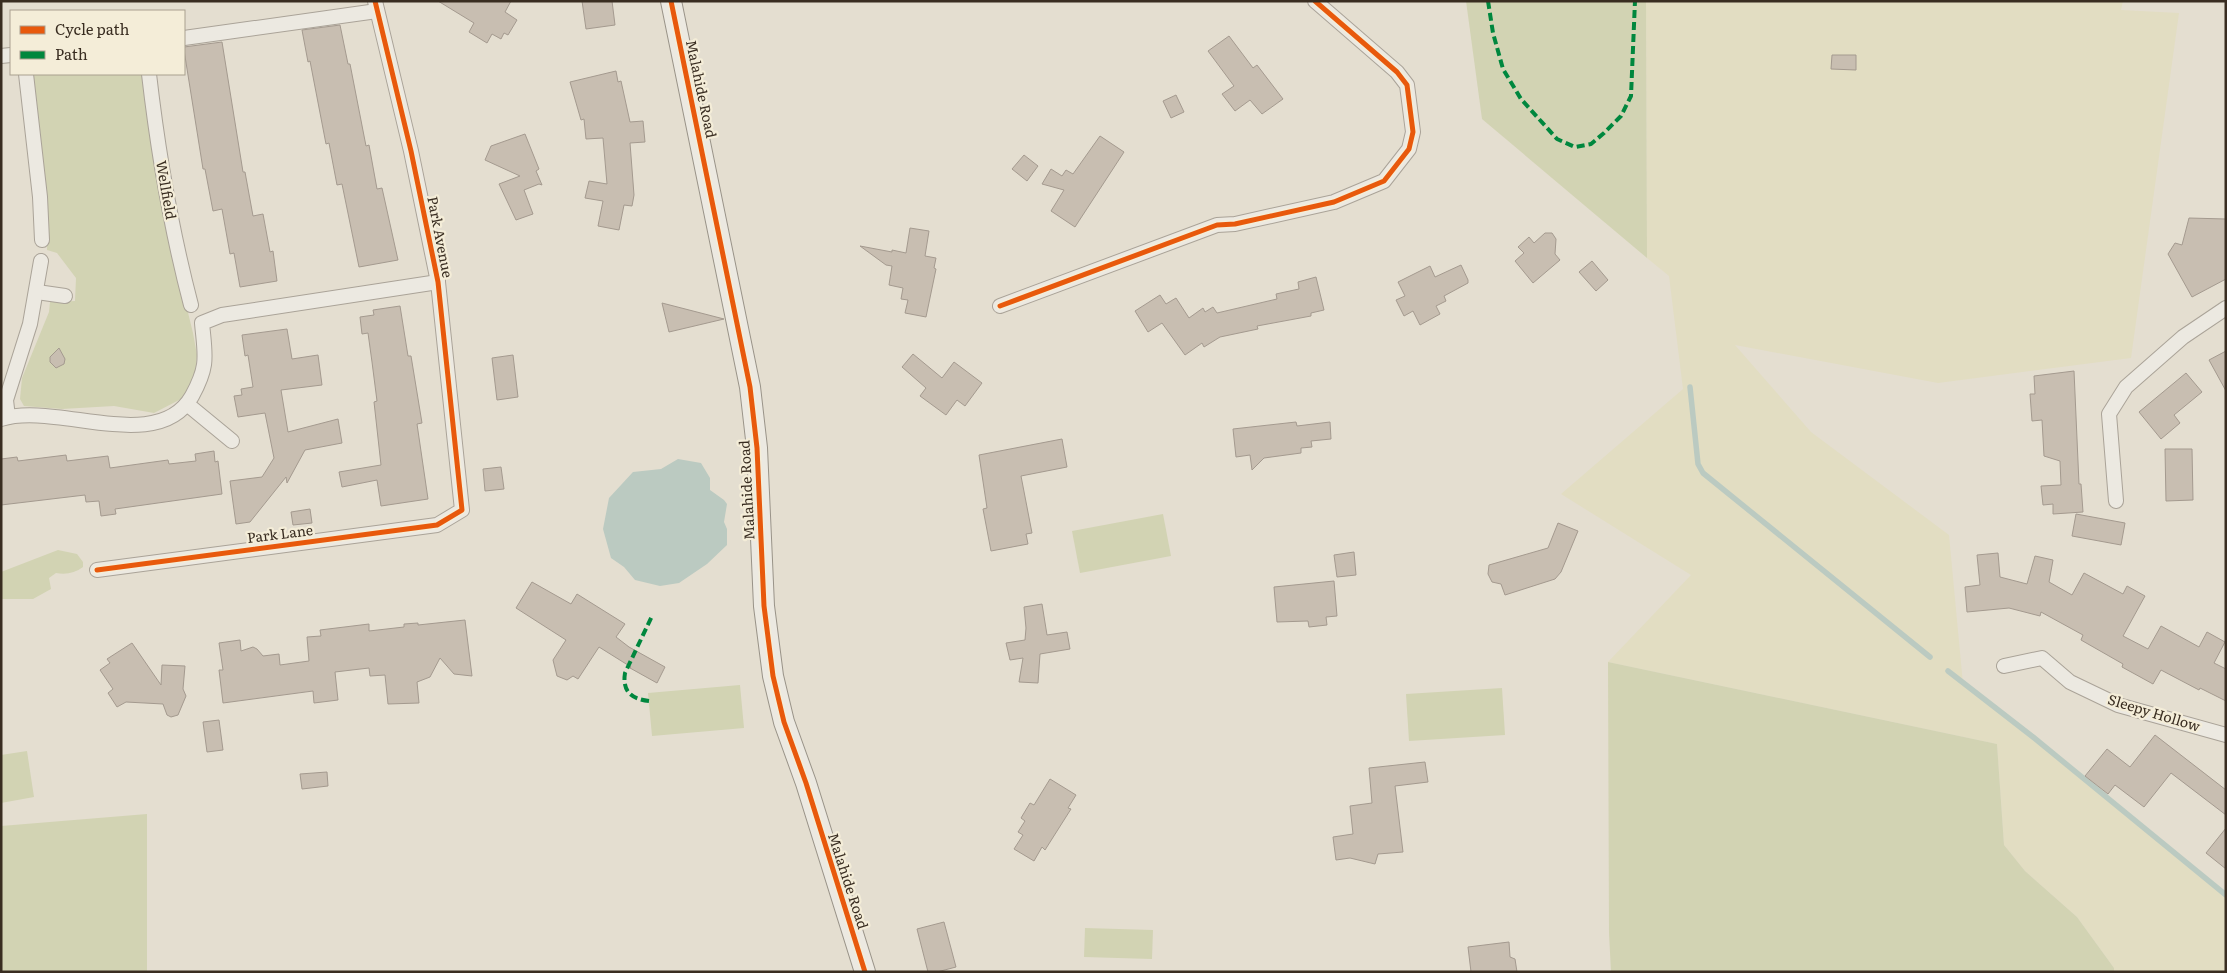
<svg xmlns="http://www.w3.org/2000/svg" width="2227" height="973" font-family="Literata,serif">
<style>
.farmland{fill:#e2ddc2}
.green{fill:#d2d3b3}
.water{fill:#bbcac1}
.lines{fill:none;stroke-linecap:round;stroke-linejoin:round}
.stream{stroke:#bbcac1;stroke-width:5.5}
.building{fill:#c8beb1;stroke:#a49a8f}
.minor-casing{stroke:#aaa398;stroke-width:16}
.secondary-casing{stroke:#999388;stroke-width:22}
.minor{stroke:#ece9e1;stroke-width:14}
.secondary{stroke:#ece9e1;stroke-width:20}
.quiet{stroke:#00873e;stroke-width:4;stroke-dasharray:8 4;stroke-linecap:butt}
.cycleway-casing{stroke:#f4edd8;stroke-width:8}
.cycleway{stroke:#e8590c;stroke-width:5}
.labels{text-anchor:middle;stroke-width:4.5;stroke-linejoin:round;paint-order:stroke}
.street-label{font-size:14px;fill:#392d21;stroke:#f4edd8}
</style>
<rect width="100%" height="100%" fill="#e4ded0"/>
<!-- farmland -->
<polygon class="farmland" points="1646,1 2123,1 2121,10 2179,13 2131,358 1938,383 1735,345 1811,432 1949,535 1963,684 2226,895 2226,972 2114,972 2114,968 2077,917 2025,871 2004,845 1997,744 1608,662 1691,575 1561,494 1683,389 1669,276 1647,258"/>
<!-- green -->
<g class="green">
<polygon points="1466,1 1646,1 1647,258 1482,119"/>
<polygon points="27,74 145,74 169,235 193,333 197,355 195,375 183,398 154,413 114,406 62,409 24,406 20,399 22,378 49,312 50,302 75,301 76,278 57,253 47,250 45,185"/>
<polygon points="1163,514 1171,556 1080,573 1072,531"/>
<path d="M58 550 77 554 83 562V567C75 573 66 575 56 573L49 578 51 589 33 599H1V572Z"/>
<polygon points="1608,662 1997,744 2004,845 2025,871 2077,917 2114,968 2114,972 1611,972 1609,933"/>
<polygon points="740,685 744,728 652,736 648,693"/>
<polygon points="1502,688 1505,735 1409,741 1406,694"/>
<polygon points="27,751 34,797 1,803 1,755"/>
<polygon points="147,814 147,972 1,972 1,826"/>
<polygon points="1085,928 1153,930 1152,959 1084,957"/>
</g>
<!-- water -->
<polygon class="water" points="678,459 701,463 710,478 710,490 724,500 727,504 724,522 727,529 727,545 707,564 679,583 660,586 635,580 624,567 611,558 603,529 609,498 633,472 661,469"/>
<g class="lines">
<!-- stream -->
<g class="stream">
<polyline points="1690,387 1698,464 1703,473 1930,657"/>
<polyline points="1948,671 2033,737 2226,895"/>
</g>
</g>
<!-- building -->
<g class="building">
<polygon points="438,1 511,1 505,12 517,20 508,35 504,33 501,39 492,34 487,43 469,32 474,23"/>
<polygon points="582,1 612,1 615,25 586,29"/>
<polygon points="340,25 348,64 350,64 366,146 369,145 377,189 382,188 398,260 359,267 342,184 337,185 329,143 326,144 310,61 308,62 302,30"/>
<polygon points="1229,36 1253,68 1257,65 1283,99 1262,114 1250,100 1235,111 1222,94 1234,86 1208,51"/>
<polygon points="222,42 243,172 245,172 253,216 263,214 270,252 273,251 277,281 240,287 234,253 230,254 222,209 213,211 205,169 203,169 184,50 184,47"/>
<polygon points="1832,55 1856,55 1856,70 1831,69"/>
<polygon points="616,71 618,82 621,81 630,122 643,121 645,142 630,143 634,195 632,206 624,205 619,230 598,226 603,201 585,198 589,181 607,184 603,138 586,139 584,119 581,120 570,82"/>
<polygon points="1176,95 1184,112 1171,118 1163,101"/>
<polygon points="525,134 539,169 536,171 542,185 539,184 524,190 533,214 516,220 499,184 520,176 485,160 491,146"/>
<polygon points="1100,136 1124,152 1075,227 1051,211 1064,190 1042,184 1051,169 1062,176 1066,170 1073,174"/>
<polygon points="1024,155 1038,166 1027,181 1012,169"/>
<polygon points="2189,218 2226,219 2226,279 2192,297 2168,254 2175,243 2182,245"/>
<polygon points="910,228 929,231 925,256 936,258 934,268 936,269 926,317 905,313 908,300 901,299 903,288 889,285 892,266 886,265 860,246 892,252 892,250 906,253"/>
<polygon points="1545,233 1552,233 1556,239 1555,254 1560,260 1533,283 1515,261 1524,253 1518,247 1529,237 1534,243"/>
<polygon points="1592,261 1608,280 1596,291 1579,272"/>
<polygon points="1461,265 1468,280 1468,283 1444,296 1446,301 1436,306 1440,314 1420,325 1413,311 1404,316 1396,300 1405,296 1398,282 1430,266 1435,277"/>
<polygon points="1316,277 1324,310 1311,313 1311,316 1257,326 1258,329 1220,337 1204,347 1202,343 1185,355 1162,323 1148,332 1135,311 1160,295 1166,304 1176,298 1189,318 1203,308 1205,312 1213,307 1217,313 1277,299 1276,294 1299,289 1298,282"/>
<polygon points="662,303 724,319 669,332"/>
<polygon points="400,306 408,356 411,356 422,423 417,424 428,499 381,506 377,480 342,487 339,472 381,465 374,402 377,401 372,362 368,333 362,334 360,317 374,315 373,310"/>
<polygon points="287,329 292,359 318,355 322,385 281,390 288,432 338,419 342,443 305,450 287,483 286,477 250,522 236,524 230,481 262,477 274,458 265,413 238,417 234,396 242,395 241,389 253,387 248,355 245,356 242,335"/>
<polygon points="59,348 65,359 64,364 56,368 50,362 50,357"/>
<polygon points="2226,351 2226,391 2209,360"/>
<polygon points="913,354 942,378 954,362 982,383 965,406 957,400 946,415 920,396 926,388 902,367"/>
<polygon points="513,355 518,397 497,400 492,358"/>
<polygon points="2074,371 2079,484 2081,484 2083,512 2053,514 2053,504 2043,505 2041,486 2061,485 2060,461 2044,456 2042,420 2032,421 2030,394 2035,394 2034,376"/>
<polygon points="2186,373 2202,392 2174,415 2180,423 2161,439 2139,412"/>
<polygon points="1296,422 1297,426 1330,422 1331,439 1311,441 1312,447 1301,448 1301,453 1264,458 1252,470 1250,455 1236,457 1233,429"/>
<polygon points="1062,439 1067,467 1021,476 1032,533 1026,534 1028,544 991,551 983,509 987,508 979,455"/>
<polygon points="2165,449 2192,449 2193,500 2166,501"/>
<polygon points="214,451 215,462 218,461 222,494 115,509 116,514 101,516 99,501 86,502 85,495 1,505 1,459 17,457 18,461 66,455 67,461 108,456 110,468 168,460 169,464 196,461 195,454"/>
<polygon points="501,467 504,489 485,491 483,469"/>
<polygon points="310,509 312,523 293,525 291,512"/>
<polygon points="2076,514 2125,523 2121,545 2072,536"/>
<polygon points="1558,523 1578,531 1561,572 1555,579 1505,595 1501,584 1492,582 1488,574 1489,565 1548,548"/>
<polygon points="1354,552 1356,575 1337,577 1334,555"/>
<polygon points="1998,553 2000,577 2027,584 2035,556 2053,560 2049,582 2072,595 2084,573 2123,594 2127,586 2145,596 2123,636 2148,649 2161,626 2199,647 2207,632 2225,642 2214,663 2226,669 2226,701 2200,688 2199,690 2161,670 2153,684 2122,667 2123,664 2081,640 2083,635 2041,612 2040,616 2009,608 1967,612 1965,587 1980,585 1977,555"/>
<polygon points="1334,581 1337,616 1326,617 1327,625 1309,627 1308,621 1277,622 1274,587"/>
<polygon points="532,582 571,604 577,594 625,624 616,637 629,647 665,667 657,683 630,668 631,667 599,647 578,679 573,676 567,680 557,676 553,660 566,640 516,608"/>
<polygon points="1042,604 1047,635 1067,632 1070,649 1040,654 1038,683 1019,682 1023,658 1010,660 1006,643 1025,640 1026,628 1024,607"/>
<polygon points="465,620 472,676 454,674 440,658 430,677 417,682 419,703 388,704 385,675 370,676 369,668 335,672 338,700 314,703 313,691 223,703 219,670 223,670 219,643 240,640 241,651 253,647 257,649 263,656 279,654 280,665 309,661 307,637 321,636 320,630 369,624 369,631 404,627 404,624 418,623 418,625"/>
<polygon points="132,643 161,685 162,665 185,666 183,689 186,696 178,715 171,717 167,715 163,704 126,702 117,707 108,693 113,689 100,670 110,663 107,659"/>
<polygon points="219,720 223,750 207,752 203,722"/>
<polygon points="2155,735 2226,790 2226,815 2171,773 2144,807 2115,785 2108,794 2085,776 2107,749 2130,767"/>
<polygon points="1425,762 1428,782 1395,786 1403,852 1378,854 1375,864 1350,858 1336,860 1333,837 1353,834 1350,806 1372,803 1369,768"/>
<polygon points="327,772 328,786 302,789 300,774"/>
<polygon points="1050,779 1076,795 1068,808 1071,809 1045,850 1042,847 1034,861 1014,849 1023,835 1018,832 1025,821 1021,818 1030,803 1034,805"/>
<polygon points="2226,828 2226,869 2206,853"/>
<polygon points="944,922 956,967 937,972 928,972 917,929"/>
<polygon points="1509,942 1510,957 1515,959 1517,972 1471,972 1468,947"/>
</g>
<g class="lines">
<defs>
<g id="minor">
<polyline points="184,38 377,11"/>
<polyline points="1,56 11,55"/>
<polyline points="26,74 40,197 42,240"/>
<path d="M149 74C158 152 171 229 191 305"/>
<polyline points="37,292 65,296"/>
<polyline points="1000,306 1217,225 1235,224 1334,202 1384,181 1409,149 1413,132 1407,85 1397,72 1315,1"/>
<polyline points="187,404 232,441"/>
<polyline points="8,417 6,400 30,324 41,261"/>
<path d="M1 419C56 401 158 456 192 396 209 365 205 356 202 323L222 315 438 282"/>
<polyline points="2116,501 2109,414 2126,387 2183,337 2226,308"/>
<polyline points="97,570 437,525 462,510 438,282 411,151 375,1"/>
<polyline points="2004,666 2042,658 2070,682 2118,705 2226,735"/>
</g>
<polyline id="secondary" points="671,1 750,387 757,448 764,606 773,676 784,722 806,783 865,972"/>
</defs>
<!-- minor casing -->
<use href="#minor" class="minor-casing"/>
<!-- secondary casing -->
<use href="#secondary" class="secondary-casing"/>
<!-- minor -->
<use href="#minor" class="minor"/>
<!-- secondary -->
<use href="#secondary" class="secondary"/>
<!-- quiet -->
<g class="quiet">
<polyline points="1488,1 1493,33 1503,69 1521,99 1557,139 1575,147 1591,144 1604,133 1621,116 1631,96 1635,1"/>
<path d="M649 701C632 699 622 692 625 673L652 616"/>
</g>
<defs>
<g id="cycleway">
<polyline points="671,1 750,387 757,448 764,606 773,676 784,722 806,783 865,972"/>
<polyline points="1000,306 1217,225 1235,224 1334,202 1384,181 1409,149 1413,132 1407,85 1397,72 1315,1"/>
<polyline points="97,570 437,525 462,510 438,282 411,151 375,1"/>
</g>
</defs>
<!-- cycleway casing -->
<use href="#cycleway" class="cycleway-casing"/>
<!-- cycleway -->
<use href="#cycleway" class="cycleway"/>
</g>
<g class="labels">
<!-- street labels -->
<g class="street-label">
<text transform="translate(701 89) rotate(78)" y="5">Malahide Road</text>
<text transform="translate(166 190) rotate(80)" y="5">Wellfield</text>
<text transform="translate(440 237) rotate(79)" y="5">Park Avenue</text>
<text transform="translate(747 490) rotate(-93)" y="5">Malahide Road</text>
<text transform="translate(280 534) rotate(-7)" y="5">Park Lane</text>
<text transform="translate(2154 713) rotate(17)" y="5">Sleepy Hollow</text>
<text transform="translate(848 881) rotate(72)" y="5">Malahide Road</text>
</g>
</g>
<!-- border -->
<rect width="2227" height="973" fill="none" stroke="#392d21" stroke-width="5"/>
<!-- legend -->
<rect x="10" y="10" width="175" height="65" fill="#f4edd8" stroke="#a9a08f"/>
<rect x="20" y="26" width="25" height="8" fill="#e8590c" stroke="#a9a08f"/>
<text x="55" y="35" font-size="15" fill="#392d21">Cycle path</text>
<rect x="20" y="51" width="25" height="8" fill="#00873e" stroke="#a9a08f"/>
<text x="55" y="60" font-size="15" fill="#392d21">Path</text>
</svg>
